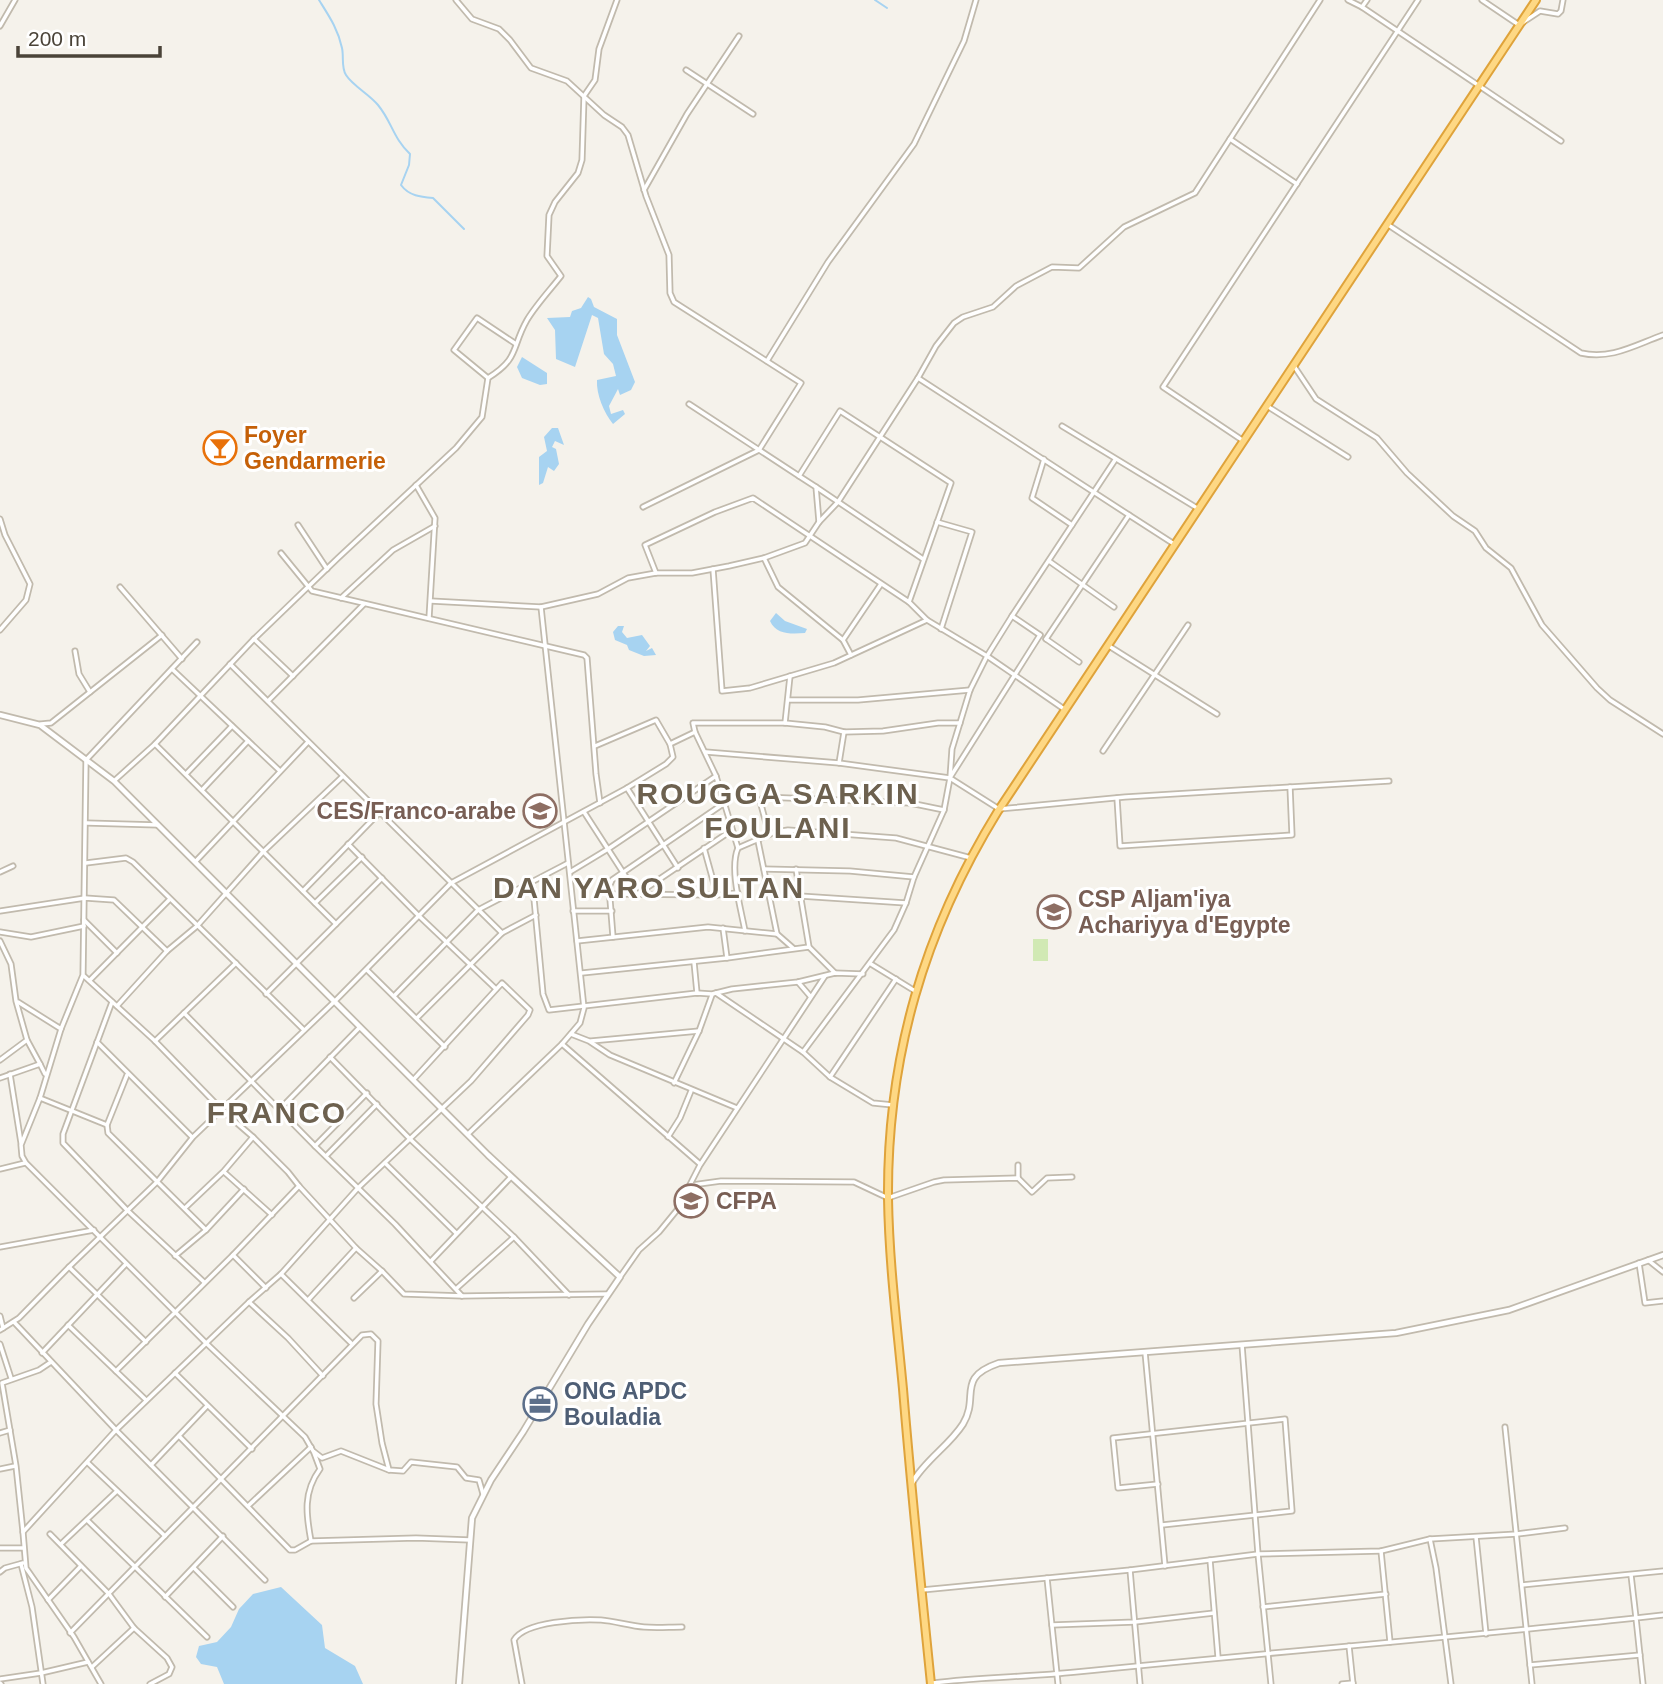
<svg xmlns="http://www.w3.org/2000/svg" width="1663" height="1684" font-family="Helvetica,sans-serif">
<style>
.green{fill:#d1e9b4}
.water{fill:#a7d3f1}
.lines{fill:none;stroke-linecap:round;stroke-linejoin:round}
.stream{stroke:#a7d3f1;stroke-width:2}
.minor-casing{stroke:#c1baad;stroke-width:7}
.tertiary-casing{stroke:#c1baad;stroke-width:8}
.trunk-casing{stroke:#dfa33b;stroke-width:10}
.minor{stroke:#fff;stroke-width:3.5}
.tertiary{stroke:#fff;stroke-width:4.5}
.trunk{stroke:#fed884;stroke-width:6}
.labels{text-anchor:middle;stroke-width:6;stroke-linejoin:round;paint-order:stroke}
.food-label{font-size:23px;font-weight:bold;fill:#c56008;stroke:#fff;text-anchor:start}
.education-label{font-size:23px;font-weight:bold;fill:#785e54;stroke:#fff;text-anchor:start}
.service-label{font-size:23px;font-weight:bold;fill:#4e5e75;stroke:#fff;text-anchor:start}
.district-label{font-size:30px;font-weight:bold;letter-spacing:2px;fill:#6d614f;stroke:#fff}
</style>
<rect width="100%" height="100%" fill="#f5f2eb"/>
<!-- green -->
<rect class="green" x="1033" y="939" width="15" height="22"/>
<!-- water -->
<g class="water">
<path d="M588 297 591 299 594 307 617 319V335L635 382 631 390 620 395 618 389 609 406 611 414 623 410 625 414 613 424C604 413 596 394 597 380L616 376 613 364 604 354 598 318 592 315 575 367 556 359 555 330 547 318 570 317 572 311 581 308Z"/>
<polygon points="522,357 547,373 547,384 540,385 522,378 517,367"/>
<polygon points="552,428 558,428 564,445 555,441 552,447 556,449 559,464 554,471 548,467 543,483 539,485 539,457 547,451 544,437"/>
<path d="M776 613 785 621 807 629 805 633C792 634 776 635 770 621Z"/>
<polygon points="618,626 624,626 622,632 627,638 642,635 650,646 646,651 652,648 656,655 644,656 629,650 627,645 615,640 613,632"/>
<polygon points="281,1587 322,1625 325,1648 355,1666 363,1684 224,1684 217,1667 201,1664 196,1657 199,1646 217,1642 231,1627 239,1609 253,1594"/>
</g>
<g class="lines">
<!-- stream -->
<g class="stream">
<path d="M319 0C329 16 338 29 342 48 344 57 341 67 346 75 353 86 369 94 378 105 392 122 393 138 410 154L409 165 401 185C409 196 421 197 433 198L464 229"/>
<polyline points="875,0 887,8"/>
</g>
<defs>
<g id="minor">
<polyline points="456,0 472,19 499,29 510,40 531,68 567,81 604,115 622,127 628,135 646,196 669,255 670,293 674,302 801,383 759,450 643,507"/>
<polyline points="1348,0 1362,7 1367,0"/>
<polyline points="1482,0 1519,25 1540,11 1558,14 1561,11 1563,0"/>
<polyline points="1362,7 1561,141"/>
<polyline points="0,26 15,0"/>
<polyline points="686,70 753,114"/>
<polyline points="1230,139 1297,184"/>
<polyline points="644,190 687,114 739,36"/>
<path d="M1387 224 1581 353C1611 360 1635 345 1663 335"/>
<polyline points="767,361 828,262 914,144 964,41 976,0"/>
<polyline points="1294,366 1316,399 1377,438 1407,473 1453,516 1475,531 1486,548 1511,568 1542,625 1597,688 1610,700 1663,734"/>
<polyline points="488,378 454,350 477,318 516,344"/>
<polyline points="918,378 1129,515"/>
<polyline points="689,404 799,476"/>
<polyline points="1267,406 1348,457"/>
<polyline points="1062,426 1197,508"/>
<polyline points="1242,440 1163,387 1418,0"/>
<polyline points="1044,459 1032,498 1072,525"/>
<polyline points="416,485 435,518 429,618"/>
<polyline points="816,487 923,559"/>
<polyline points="0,519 5,535 30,584 26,600 0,630"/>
<polyline points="819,522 838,502 918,378 936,346 954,323 963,317 993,307 1016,286 1052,267 1079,268 1124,227 1195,193 1320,0"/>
<polyline points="937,522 972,532 941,629"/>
<polyline points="298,525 327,569"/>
<polyline points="281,553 312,591 584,655 587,658 596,774 600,803"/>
<polyline points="764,558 778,587 843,640 851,655"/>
<polyline points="1049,561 1114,607"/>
<polyline points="713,569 722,691 750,688 834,663 927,620 987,656 1064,709"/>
<polyline points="656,573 645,545 715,512 753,498 909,602 927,620"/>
<polyline points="120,587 182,659"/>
<polyline points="341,598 393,550 435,526"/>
<polyline points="431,601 541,607 598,594 628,578 656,573 692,573 729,566 764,558 805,543 819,522 816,487 799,476 840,411 951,483 909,602"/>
<polyline points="541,607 584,1008 580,1023 562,1044"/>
<polyline points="1012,616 1040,635"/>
<polyline points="254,639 293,676"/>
<polyline points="1046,639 1129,515 1174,544"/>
<polyline points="1046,639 1079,662"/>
<polyline points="843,640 881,584"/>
<polyline points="197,642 86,760 83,975 61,1029 40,1098 21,1145 22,1156 26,1163 206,1343 305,1437 313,1451 322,1458 341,1451 389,1470"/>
<polyline points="1109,646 1217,714"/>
<polyline points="75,651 79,674 90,692"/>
<polyline points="230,664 502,933"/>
<polyline points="172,669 280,771"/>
<polyline points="789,700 858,700 970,690"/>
<polyline points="268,701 364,604"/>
<polyline points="785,723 790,676"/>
<polyline points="41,724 51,723 162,635"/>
<polyline points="155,744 336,924"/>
<polyline points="670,744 695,732"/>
<polyline points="1103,751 1188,625"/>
<polyline points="706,752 839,763 950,778 999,809 1125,797 1389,781"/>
<polyline points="839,763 844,732"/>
<polyline points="186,774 232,726"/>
<polyline points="951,776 1040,635"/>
<path d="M114 781 155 744 254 639 338 558 456 448 482 417 488 378C520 358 511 348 527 320 536 305 550 290 561 276L547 256 549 215 555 202 578 173 582 160 584 96 595 80 599 49 617 0"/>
<polyline points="627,788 678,868"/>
<polyline points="202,790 248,741"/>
<polyline points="1117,798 1120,846 1292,835 1290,787"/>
<polyline points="584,812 637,894"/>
<polyline points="87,823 158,825"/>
<polyline points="769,834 760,801 764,797 910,803 944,810"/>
<polyline points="758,841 777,934 793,948"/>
<polyline points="348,844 418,915 496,989"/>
<polyline points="704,848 717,895"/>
<polyline points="738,848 716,776 695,732 693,723 785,723 825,727 844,732 883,731 938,723 960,723"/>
<polyline points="196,861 308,742"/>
<polyline points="86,863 126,858 133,862 304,1030"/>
<polyline points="764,869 850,871 914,877"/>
<polyline points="796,869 809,947 835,973"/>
<polyline points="0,872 13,866"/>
<polyline points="570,872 608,849 716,776"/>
<polyline points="528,884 533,888 543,994 549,1010 697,993 712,994 732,989 798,982 835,973 863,974"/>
<polyline points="303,891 379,813"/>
<polyline points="639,893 732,830"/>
<polyline points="610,894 717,895 738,893"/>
<polyline points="800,896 906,903"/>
<polyline points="315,903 362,857"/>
<polyline points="0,911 85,898 114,900 167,951"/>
<polyline points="573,911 612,911"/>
<polyline points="84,920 117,953"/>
<polyline points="723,928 727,958"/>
<path d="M745 931C741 909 729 869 738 848L775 832 788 830 896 838 971 858"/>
<polyline points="0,932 31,937 84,926"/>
<polyline points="613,937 609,887 612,880 723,804"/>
<polyline points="0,941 11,964 16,1001 27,1040 40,1064"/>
<polyline points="577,941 708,927 777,934"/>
<polyline points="694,962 697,993"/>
<polyline points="871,964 915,991"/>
<polyline points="367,970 445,1047"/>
<polyline points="582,973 727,958 809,947"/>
<polyline points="84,976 155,1041 223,1111 253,1137 288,1172 299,1186 356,1248 382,1271 404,1294 463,1296 607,1294"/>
<polyline points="90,980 169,900"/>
<polyline points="798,982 810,996"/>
<polyline points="716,993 803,1052 830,1077 896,979"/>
<polyline points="266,994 382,878"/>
<polyline points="394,996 478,910 568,863"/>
<polyline points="18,1002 61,1029"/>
<polyline points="112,1002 63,1134 63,1143 127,1210 204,1282"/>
<polyline points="117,1006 167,951 197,926 263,852 342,777"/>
<polyline points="184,1013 315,1146 395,1224 462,1296"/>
<polyline points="417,1018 502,933 536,915"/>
<polyline points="571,1034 589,1041 610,1055 737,1108"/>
<polyline points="155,1041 236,963"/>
<polyline points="591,1041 699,1031"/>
<polyline points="97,1042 192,1137"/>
<polyline points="803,1052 894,930 906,903 914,877 944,810 950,778 952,749 970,690 987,656 1012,616 1115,460"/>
<polyline points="330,1057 409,1138 514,1237 569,1295"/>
<polyline points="0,1060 27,1040"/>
<polyline points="10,1074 21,1143"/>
<polyline points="127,1075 107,1125 108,1133 206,1230"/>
<polyline points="830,1077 873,1103 893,1105"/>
<polyline points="0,1078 40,1064 45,1074"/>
<polyline points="674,1083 699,1031 712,995"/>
<polyline points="40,1098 107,1125"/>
<polyline points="280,1109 360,1027"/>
<polyline points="468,1134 562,1044 700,1164"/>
<polyline points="668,1137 680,1118 691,1091"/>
<polyline points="315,1146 367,1093"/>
<polyline points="326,1156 377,1104"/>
<polyline points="385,1163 456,1233"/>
<polyline points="1018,1165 1018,1178"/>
<polyline points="0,1169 25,1163"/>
<polyline points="224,1172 272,1215"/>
<polyline points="692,1185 721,1181 854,1182 888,1198 934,1182 944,1180 1018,1178 1032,1192 1047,1178 1072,1177"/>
<polyline points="185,1208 224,1171 253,1137"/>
<polyline points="0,1247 94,1230"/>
<polyline points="233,1255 266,1288"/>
<polyline points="175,1256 206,1230 244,1189"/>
<polyline points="1648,1260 1663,1272"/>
<polyline points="431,1261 511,1177"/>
<polyline points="1639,1263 1645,1303 1663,1301"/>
<polyline points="69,1267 146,1342"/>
<polyline points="281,1274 351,1343"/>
<polyline points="620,1277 639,1250 659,1232 677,1210 700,1165 825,976"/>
<polyline points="457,1288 514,1237"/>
<polyline points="354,1298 382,1271"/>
<polyline points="309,1299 356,1248"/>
<polyline points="249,1302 288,1338 323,1376"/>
<polyline points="0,1316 3,1328"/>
<polyline points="14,1322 116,1430 265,1580"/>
<polyline points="68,1325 146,1400"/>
<polyline points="0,1330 19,1318 69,1267 157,1182 193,1137 335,1001 451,883 627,788 666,764 673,757 670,744 656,720 595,746"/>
<polyline points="0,1344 11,1378"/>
<polyline points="1242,1345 1258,1554 1271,1684"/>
<polyline points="1145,1352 1165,1566"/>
<polyline points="42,1353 126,1264"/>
<polyline points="116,1371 233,1255 299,1186"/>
<polyline points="175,1373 252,1449"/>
<polyline points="1505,1427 1532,1684"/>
<polyline points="0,1433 10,1430"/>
<polyline points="179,1436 290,1550 295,1550 311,1541"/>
<path d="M314 1453 320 1469C303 1492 306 1514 311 1541L416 1538 470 1540"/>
<polyline points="88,1463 165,1536"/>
<polyline points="151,1465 207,1406"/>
<polyline points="0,1469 15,1466"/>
<polyline points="1158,1484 1118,1488 1113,1438 1285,1419 1292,1511 1162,1525"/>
<polyline points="248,1506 311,1447"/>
<polyline points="87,1520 207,1637"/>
<polyline points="23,1532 16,1466 2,1383 39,1370 51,1362"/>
<polyline points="50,1534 109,1594 134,1628 167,1658 172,1667 169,1674 150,1684"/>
<polyline points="1476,1537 1486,1634"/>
<polyline points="1430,1539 1436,1568 1451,1684"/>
<polyline points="61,1544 117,1491"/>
<polyline points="0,1548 23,1548"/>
<polyline points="1381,1551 1390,1642"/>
<polyline points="1210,1560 1218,1657"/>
<polyline points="21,1564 32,1607 43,1684"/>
<polyline points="194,1568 233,1607"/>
<polyline points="1130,1570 1140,1684"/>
<polyline points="0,1572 5,1568 23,1563"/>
<polyline points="1047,1578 1058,1684"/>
<polyline points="1522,1585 1663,1571"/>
<polyline points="922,1590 1130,1570 1258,1554 1381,1551 1430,1539 1517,1534 1565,1528"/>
<polyline points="165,1597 223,1536"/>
<polyline points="48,1600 81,1566"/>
<polyline points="1263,1607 1386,1594"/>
<polyline points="1052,1625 1135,1622 1214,1613"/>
<polyline points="70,1633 362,1335 371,1334 378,1341 376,1404 382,1443 389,1470 403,1471 411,1462 457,1467 466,1478 479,1480 483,1494"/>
<polyline points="1349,1646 1353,1684"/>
<polyline points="1530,1665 1640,1655"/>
<polyline points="92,1667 134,1628"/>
<polyline points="0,1679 41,1673 88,1662"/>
<polyline points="0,1683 1,1684"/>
<path d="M933 1683C980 1677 1028 1677 1076 1672 1263 1653 1450 1638 1636 1618L1631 1575"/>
<polyline points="101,1684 74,1637 26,1568 23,1532 116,1430 249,1302 281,1274 358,1188 471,1081 528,1015 530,1010 502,983 414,1079"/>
<path d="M522 1684 514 1640C525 1621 581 1619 601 1620 615 1621 630 1626 644 1627 656 1628 669 1627 682 1627"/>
<polyline points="1342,1684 1353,1683"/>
<polyline points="1643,1684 1636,1618 1663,1615"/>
</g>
<g id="tertiary">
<polyline points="0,715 40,725 114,781 488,1155 620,1277 588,1324 523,1432 491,1480 472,1518 459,1684"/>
<path d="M912 1483C925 1460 949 1446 963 1424 980 1396 955 1378 999 1363L1396 1333 1509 1310 1663 1255"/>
</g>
<path id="trunk" d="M931 1684C921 1586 911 1487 903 1389 897 1325 889 1262 888 1198 887 1057 924 931 998 811L1536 0"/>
</defs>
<!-- minor casing -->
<use href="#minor" class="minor-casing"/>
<!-- tertiary casing -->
<use href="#tertiary" class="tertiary-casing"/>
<!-- trunk casing -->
<use href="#trunk" class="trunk-casing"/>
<!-- minor -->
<use href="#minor" class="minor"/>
<!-- tertiary -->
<use href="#tertiary" class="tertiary"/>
<!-- trunk -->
<use href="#trunk" class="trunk"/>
</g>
<!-- icons -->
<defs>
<symbol id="bar-ring" viewBox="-11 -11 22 22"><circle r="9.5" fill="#fff" stroke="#e8710a" stroke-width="1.5"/><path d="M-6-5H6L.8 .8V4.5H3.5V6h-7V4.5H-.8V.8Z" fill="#e8710a"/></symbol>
<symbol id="school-ring" viewBox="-11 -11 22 22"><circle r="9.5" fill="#fff" stroke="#8d6e63" stroke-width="1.5"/><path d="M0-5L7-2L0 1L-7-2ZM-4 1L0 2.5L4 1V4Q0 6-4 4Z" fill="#8d6e63"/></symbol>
<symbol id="office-ring" viewBox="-11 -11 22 22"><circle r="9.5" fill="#fff" stroke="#5c6f8a" stroke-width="1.5"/><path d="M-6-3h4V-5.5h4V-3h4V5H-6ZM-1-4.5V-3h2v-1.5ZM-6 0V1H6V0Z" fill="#5c6f8a"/></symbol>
</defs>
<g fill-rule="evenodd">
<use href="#bar-ring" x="201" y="429" width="38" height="38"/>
<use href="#school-ring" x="521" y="792" width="38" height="38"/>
<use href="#school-ring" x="1035" y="893" width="38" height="38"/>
<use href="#school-ring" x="672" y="1182" width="38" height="38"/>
<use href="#office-ring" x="521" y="1385" width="38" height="38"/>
</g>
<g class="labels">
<!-- food labels -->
<g class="food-label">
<text x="244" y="443">Foyer<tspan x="244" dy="26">Gendarmerie</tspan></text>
</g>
<!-- education labels -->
<g class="education-label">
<text x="516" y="819" text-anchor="end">CES/Franco-arabe</text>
<text x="1078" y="907">CSP Aljam'iya<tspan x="1078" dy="26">Achariyya d'Egypte</tspan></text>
<text x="716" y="1209">CFPA</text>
</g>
<!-- service labels -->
<g class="service-label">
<text x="564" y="1399">ONG APDC<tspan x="564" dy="26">Bouladia</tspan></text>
</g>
<!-- district labels -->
<g class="district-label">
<text x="778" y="804">ROUGGA SARKIN<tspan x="778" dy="34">FOULANI</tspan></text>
<text x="649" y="898">DAN YARO SULTAN</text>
<text x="277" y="1123">FRANCO</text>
</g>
</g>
<!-- scale -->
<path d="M18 46v10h142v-10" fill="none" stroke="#4a4338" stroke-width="3.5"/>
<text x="28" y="46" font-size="21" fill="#4a4338" stroke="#ffffff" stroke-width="5" paint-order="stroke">200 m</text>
</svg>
